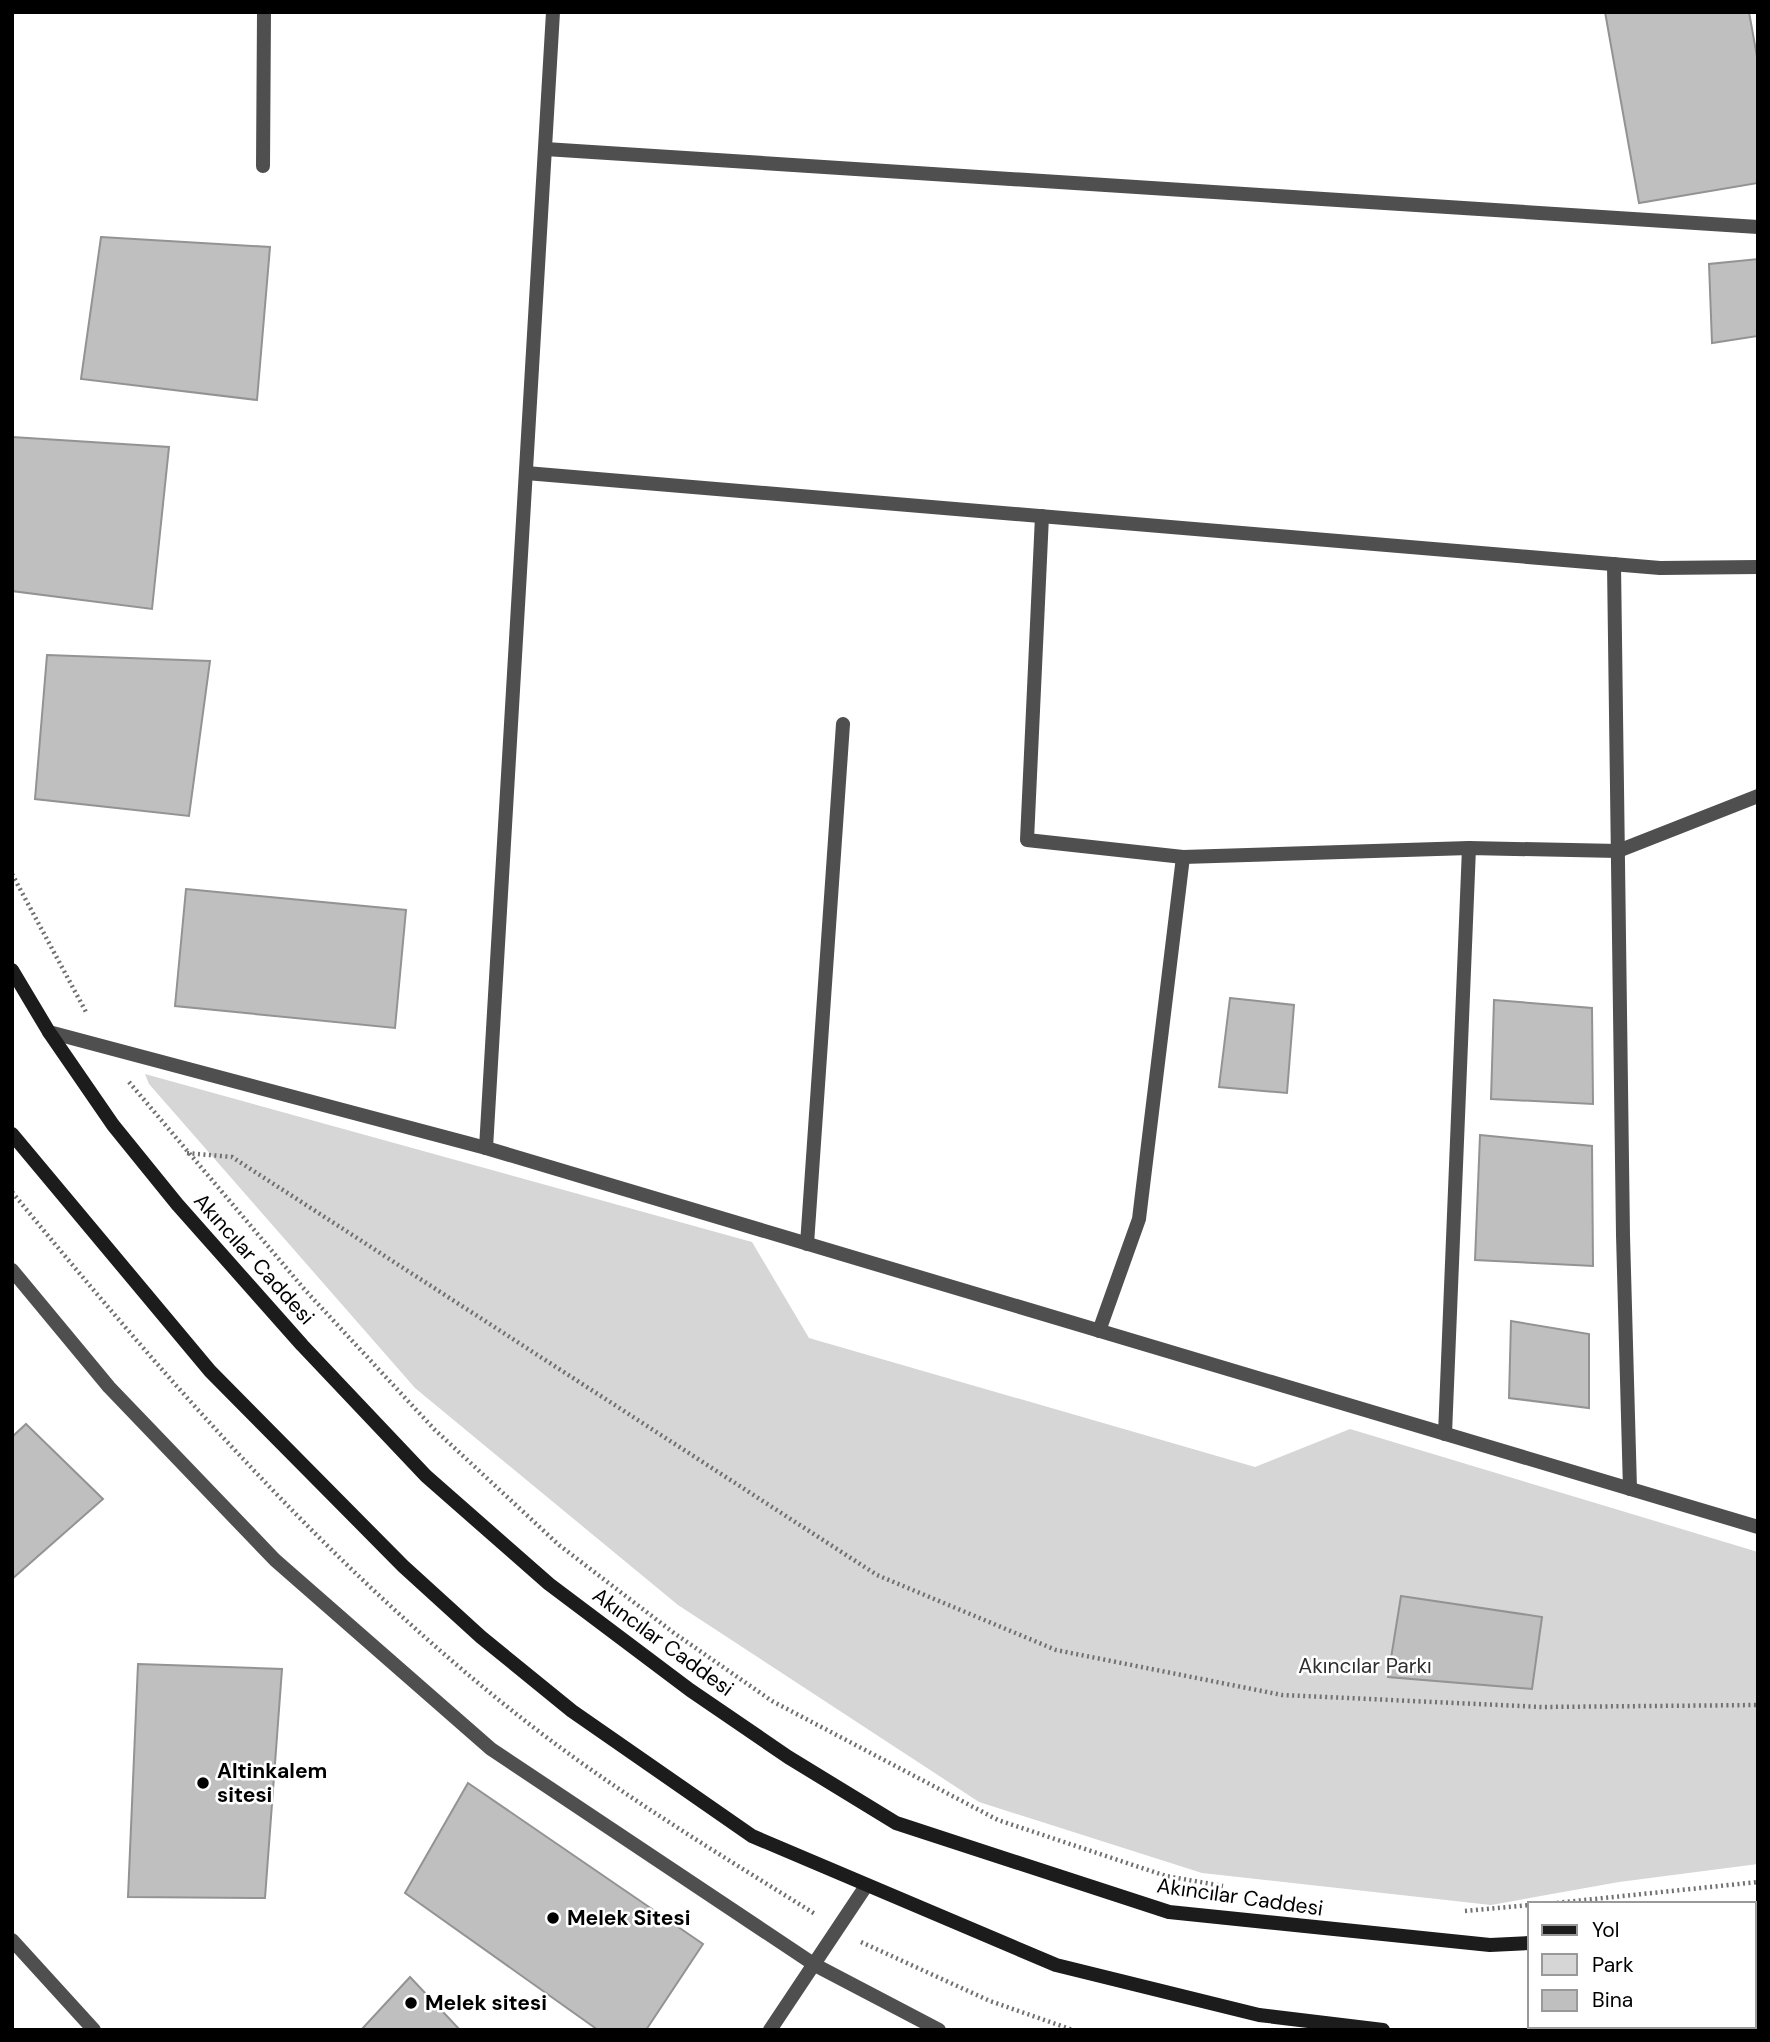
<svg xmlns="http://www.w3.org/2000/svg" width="1770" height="2042" font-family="'DM Sans',sans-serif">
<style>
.green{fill:#d6d6d6}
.building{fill:#bfbfbf;stroke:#939393;stroke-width:2}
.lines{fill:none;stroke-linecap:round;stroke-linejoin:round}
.path{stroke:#717171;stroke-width:4.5;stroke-dasharray:2 3.5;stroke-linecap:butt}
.minor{stroke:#4f4f4f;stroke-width:14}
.secondary{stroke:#1c1c1c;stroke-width:14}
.poi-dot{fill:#000;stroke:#fff;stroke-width:2.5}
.labels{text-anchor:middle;stroke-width:5;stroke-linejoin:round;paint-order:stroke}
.street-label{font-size:21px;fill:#000;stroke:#fff}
.park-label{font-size:21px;fill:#2d2d2d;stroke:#fff}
.poi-label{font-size:21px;font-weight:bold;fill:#000;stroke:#fff;text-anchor:start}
</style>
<rect width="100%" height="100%" fill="#fff"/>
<!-- green -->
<polygon class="green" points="145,1074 752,1242 809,1338 1255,1467 1350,1429 1758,1552 1758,1864 1619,1882 1491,1905 1202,1873 979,1802 678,1605 415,1388 149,1084"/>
<!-- building -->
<g class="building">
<polygon points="1605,12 1749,12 1758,62 1758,183 1639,203"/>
<polygon points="101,237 270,247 257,400 81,379"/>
<polygon points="1758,259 1758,336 1712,343 1709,264"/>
<polygon points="12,437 169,447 152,609 12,591"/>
<polygon points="47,655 210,661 189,816 35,799"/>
<polygon points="186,889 406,910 395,1028 175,1006"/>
<polygon points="1230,998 1294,1005 1287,1093 1219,1087"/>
<polygon points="1494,1000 1592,1008 1593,1104 1491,1099"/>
<polygon points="1480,1135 1592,1146 1593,1266 1475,1260"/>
<polygon points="1511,1321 1589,1334 1589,1408 1509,1398"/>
<polygon points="26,1424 103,1499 12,1579 12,1437"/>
<polygon points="1401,1596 1542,1617 1532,1689 1388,1677"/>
<polygon points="138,1664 282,1669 265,1898 128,1897"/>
<polygon points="468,1783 703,1944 646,2030 598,2030 405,1893"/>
<polygon points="410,1977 460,2030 361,2030"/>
</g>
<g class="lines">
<!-- path -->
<g class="path">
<polyline points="12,874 86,1012"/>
<polyline points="129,1082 305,1290 434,1429 559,1545 674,1633 772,1701 998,1820 1166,1876 1223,1886"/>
<polyline points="187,1153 232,1157 877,1575 1056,1650 1282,1695 1542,1707 1758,1705"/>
<path d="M12 1192C168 1382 330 1568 524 1720 616 1792 716 1852 815 1914"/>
<polyline points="1546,1904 1758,1882"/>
<polyline points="1465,1911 1530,1905"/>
<polyline points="861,1942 990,2001 1073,2030"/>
</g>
<!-- minor -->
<g class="minor">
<polyline points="545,149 1758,227"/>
<polyline points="263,166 264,12"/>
<polyline points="526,473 1660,568 1758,567"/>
<polyline points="1042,516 1027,840 1183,857 1469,848 1618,851 1758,796"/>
<polyline points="1614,564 1623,1235 1630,1489"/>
<polyline points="49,1032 486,1148 1758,1527"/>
<polyline points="486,1148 553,12"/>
<polyline points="807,1244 843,724"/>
<polyline points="12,1270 109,1387 275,1560 491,1749 815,1965 939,2030"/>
<polyline points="1099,1331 1139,1219 1183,857"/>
<polyline points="1445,1434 1469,848"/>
<polyline points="12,1940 94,2030"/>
<polyline points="770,2030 866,1886"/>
</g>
<!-- secondary -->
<g class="secondary">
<polyline points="12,970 49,1032 113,1125 177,1204 302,1345 426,1476 549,1584 690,1690 788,1757 896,1823 1169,1912 1490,1945 1530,1943"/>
<polyline points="12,1134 210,1371 403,1566 481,1637 572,1711 752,1836 1056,1965 1259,2015 1383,2030"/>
<polyline points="1754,1915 1758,1914"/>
<polyline points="1754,1928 1758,1928"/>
<polyline points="1733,2030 1758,2026"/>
</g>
</g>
<!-- markers -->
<g class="poi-dot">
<circle cx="203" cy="1783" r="7"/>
<circle cx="553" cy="1918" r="7"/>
<circle cx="411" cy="2003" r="7"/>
</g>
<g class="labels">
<!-- street labels -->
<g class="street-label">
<text transform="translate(254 1259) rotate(48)" y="7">Akıncılar Caddesi</text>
<text transform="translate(663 1642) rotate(36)" y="7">Akıncılar Caddesi</text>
<text transform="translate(1240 1897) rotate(8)" y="7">Akıncılar Caddesi</text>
</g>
<!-- park labels -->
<g class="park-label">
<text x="1365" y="1673">Akıncılar Parkı</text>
</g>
<!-- poi labels -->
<g class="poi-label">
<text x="217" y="1778">Altinkalem<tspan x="217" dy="24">sitesi</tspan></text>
<text x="567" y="1925">Melek Sitesi</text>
<text x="425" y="2010">Melek sitesi</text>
</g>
</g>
<!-- border -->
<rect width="1770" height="2042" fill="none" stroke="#000000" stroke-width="28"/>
<!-- legend -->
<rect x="1528" y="1902" width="228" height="126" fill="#ffffff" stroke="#999999" stroke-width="2"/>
<rect x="1542" y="1925" width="35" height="10" fill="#1c1c1c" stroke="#999999" stroke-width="2"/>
<text x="1592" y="1937" font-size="21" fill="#000000">Yol</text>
<rect x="1542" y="1954" width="35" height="21" fill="#d6d6d6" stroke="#999999" stroke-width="2"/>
<text x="1592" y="1972" font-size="21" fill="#000000">Park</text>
<rect x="1542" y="1990" width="35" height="21" fill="#bfbfbf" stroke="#999999" stroke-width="2"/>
<text x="1592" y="2007" font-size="21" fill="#000000">Bina</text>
</svg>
